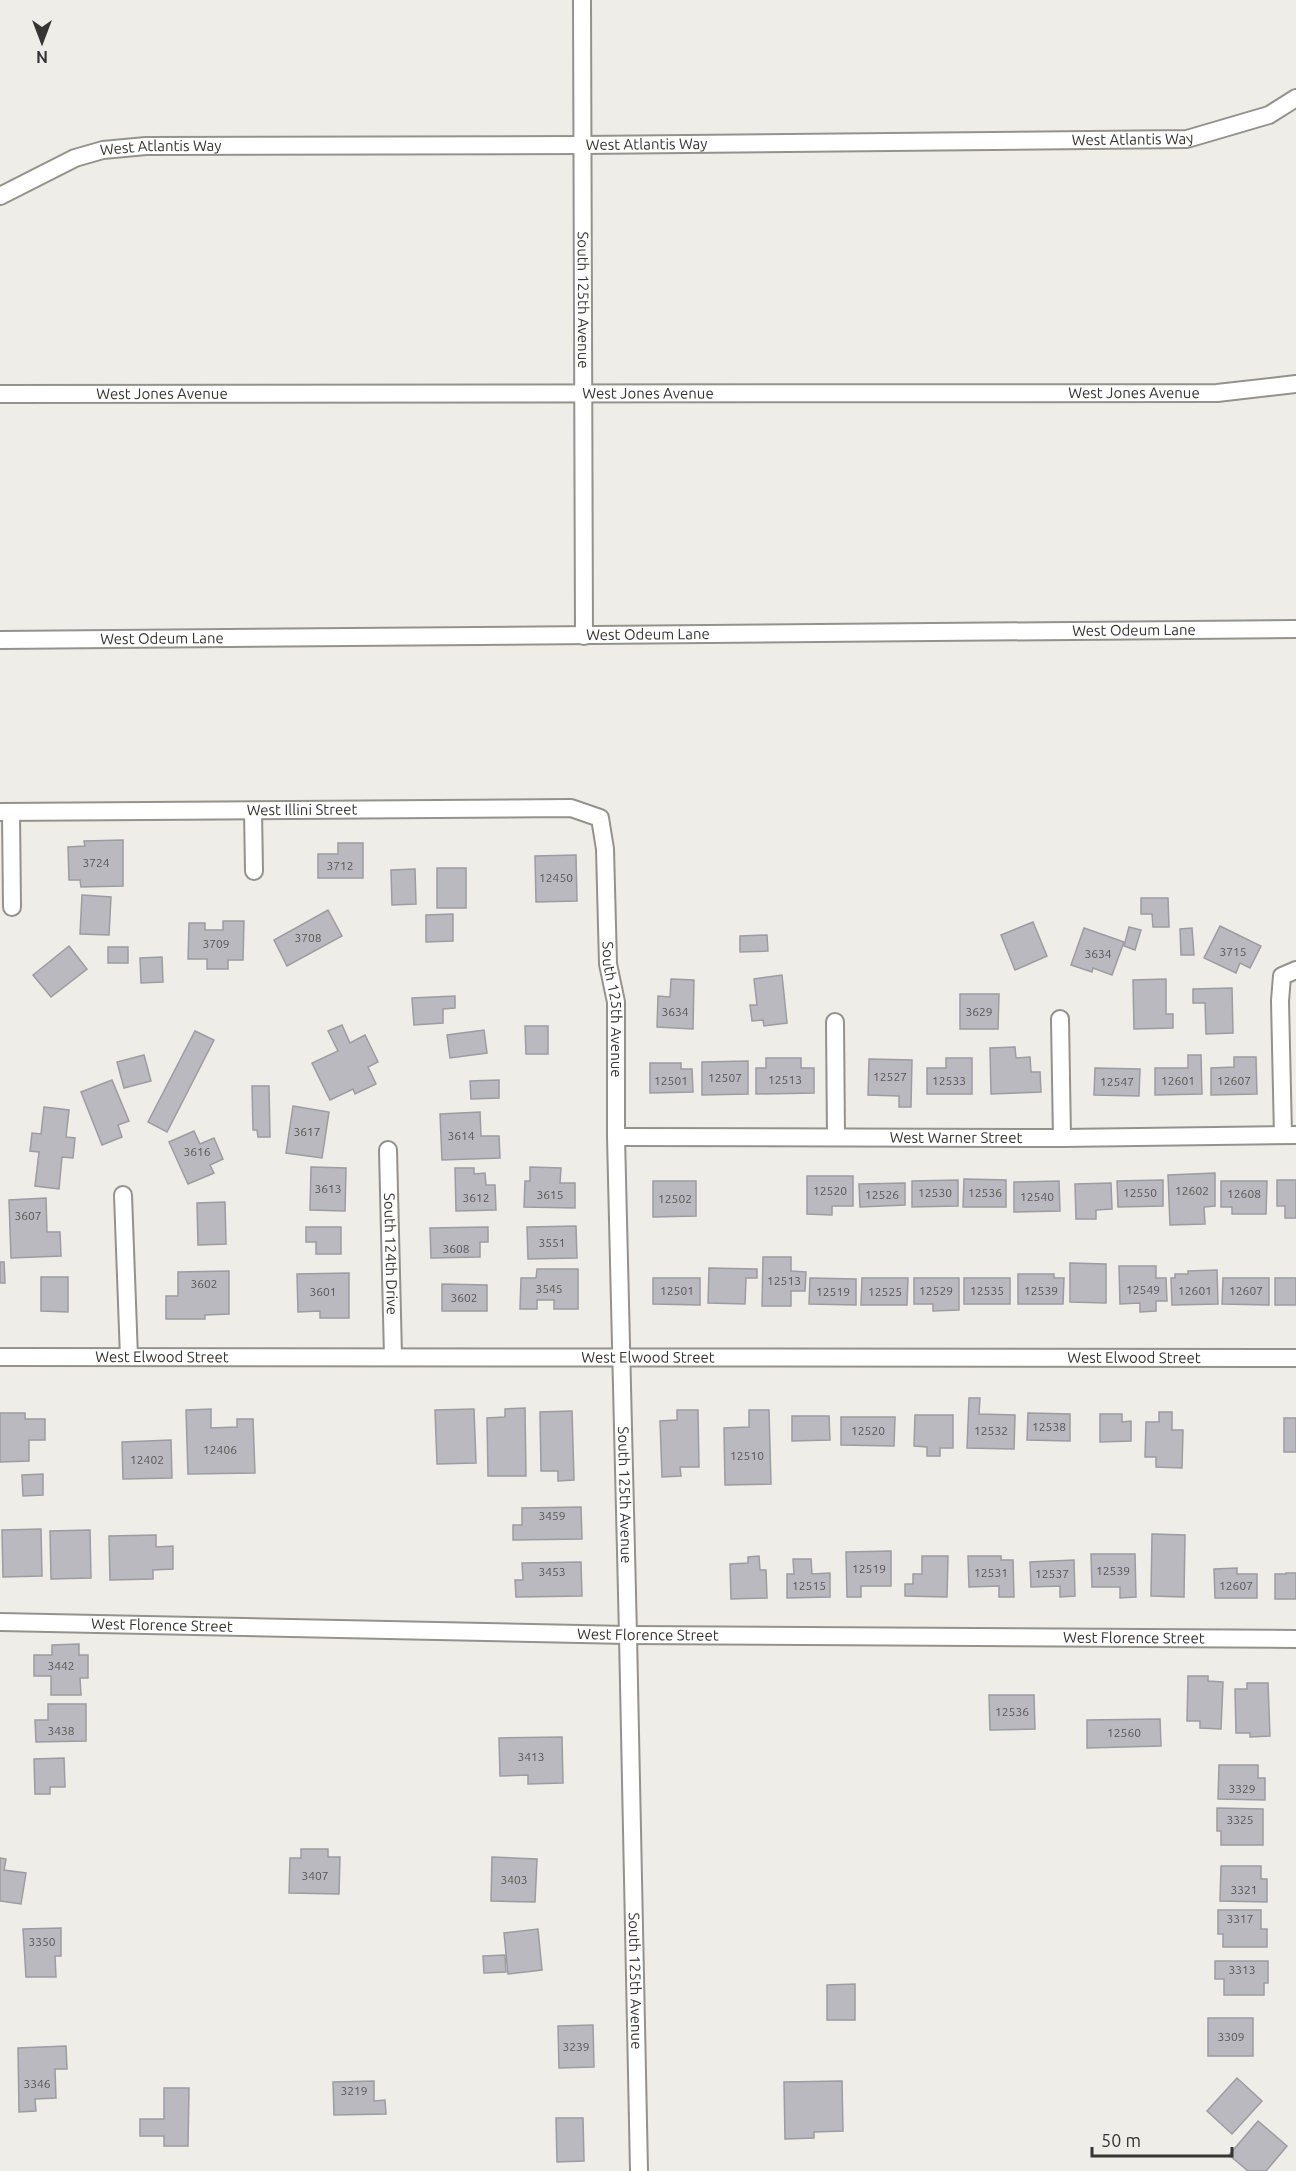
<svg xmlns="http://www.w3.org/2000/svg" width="1296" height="2171" font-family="Ubuntu,sans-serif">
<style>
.building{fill:#bab9bf;stroke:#9c9ca1;stroke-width:1.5}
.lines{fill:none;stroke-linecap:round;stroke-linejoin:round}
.minor-casing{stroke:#93928c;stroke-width:20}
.minor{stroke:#fff;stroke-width:16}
.labels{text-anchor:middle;stroke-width:4.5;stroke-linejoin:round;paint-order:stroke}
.number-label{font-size:12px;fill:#575656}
.street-label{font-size:15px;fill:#363533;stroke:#eeede7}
</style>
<rect width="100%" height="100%" fill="#eeede7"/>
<!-- building -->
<g class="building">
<polygon points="123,840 123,886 81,887 80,880 69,880 68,847 85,846 84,841"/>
<polygon points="338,843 363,843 363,878 318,878 318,854 338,854"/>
<polygon points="576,855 577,901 536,902 535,856"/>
<rect x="437" y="868" width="29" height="40"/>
<polygon points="415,869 416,904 392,905 391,870"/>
<polygon points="82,895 111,897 109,935 80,934"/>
<polygon points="1141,898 1168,898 1169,927 1153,927 1152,914 1141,914"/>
<polygon points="328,910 342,936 287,966 274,940"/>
<polygon points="453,914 453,941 426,942 426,915"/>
<polygon points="223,921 244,921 243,960 228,960 228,969 207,969 207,959 188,959 189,923 205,923 205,930 223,930"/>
<polygon points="1033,922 1047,956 1015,970 1001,935"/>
<polygon points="1220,926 1261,946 1250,968 1240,963 1236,973 1204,958"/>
<polygon points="1129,927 1141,930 1135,950 1124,946"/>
<polygon points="1084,928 1124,942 1112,975 1093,968 1092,972 1071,965"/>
<polygon points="1192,928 1194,955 1181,955 1180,929"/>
<polygon points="767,935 768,951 740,952 740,936"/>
<polygon points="69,946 87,969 51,997 33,975"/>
<rect x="108" y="947" width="20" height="16"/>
<polygon points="162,957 163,982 141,983 140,958"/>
<polygon points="782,975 787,1023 764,1026 763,1020 752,1021 750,1005 757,1005 754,979"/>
<polygon points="671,979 694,980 693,1029 657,1027 658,996 670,997"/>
<polygon points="1166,979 1166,1014 1173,1014 1173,1028 1134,1029 1133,980"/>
<polygon points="1232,988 1233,1033 1206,1034 1205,1003 1193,1003 1193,989"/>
<polygon points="960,994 999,994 998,1029 960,1029"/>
<polygon points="455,996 455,1008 443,1009 443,1023 414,1025 412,998"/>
<polygon points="342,1025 350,1043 365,1035 378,1062 368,1067 376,1084 355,1094 353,1089 330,1100 312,1063 338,1051 328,1031"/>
<polygon points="525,1026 548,1026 548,1054 526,1054"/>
<polygon points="484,1030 487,1053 450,1058 447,1035"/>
<polygon points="195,1031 214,1040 167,1132 148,1122"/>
<polygon points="1015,1047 1016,1058 1030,1057 1031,1072 1040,1072 1041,1092 991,1094 990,1048"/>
<polygon points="144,1055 151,1081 124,1088 117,1062"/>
<polygon points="1188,1055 1201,1055 1202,1094 1155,1095 1155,1068 1188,1068"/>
<polygon points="1234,1057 1256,1057 1257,1094 1211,1095 1211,1068 1234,1067"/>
<polygon points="766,1058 801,1058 801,1068 814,1068 814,1093 756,1094 756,1068 766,1068"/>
<polygon points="946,1058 972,1058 972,1094 927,1094 927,1068 946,1068"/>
<polygon points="869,1059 912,1060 911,1107 899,1107 899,1096 868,1095"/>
<polygon points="748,1061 748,1094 702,1095 702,1062"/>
<polygon points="650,1063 681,1063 681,1069 692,1069 693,1092 650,1093"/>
<polygon points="1095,1068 1140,1069 1139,1096 1094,1095"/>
<polygon points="112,1080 129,1121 118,1125 122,1137 102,1145 81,1092"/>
<polygon points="499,1080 499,1098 471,1099 470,1081"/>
<polygon points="252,1086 269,1086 270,1137 258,1137 257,1130 253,1130"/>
<polygon points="293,1106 329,1112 322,1158 286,1153"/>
<polygon points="44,1107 69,1110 66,1137 75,1138 73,1158 62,1157 59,1189 35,1186 39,1152 30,1151 32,1133 41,1134"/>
<polygon points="480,1112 481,1136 499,1136 500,1158 442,1160 440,1114"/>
<polygon points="194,1131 200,1144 214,1138 223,1159 210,1165 214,1173 188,1184 169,1142"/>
<polygon points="311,1167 346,1168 345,1211 310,1210"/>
<polygon points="530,1167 561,1168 560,1183 575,1183 575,1208 524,1207 525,1181 530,1181"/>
<polygon points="455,1168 474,1168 474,1174 485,1173 486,1185 495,1185 496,1210 456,1211"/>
<polygon points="1215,1173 1215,1206 1204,1207 1205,1224 1170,1225 1168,1175"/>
<polygon points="807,1176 853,1176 853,1206 832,1206 832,1215 807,1214"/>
<polygon points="964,1179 1006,1180 1006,1207 963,1207"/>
<polygon points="958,1180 958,1206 912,1207 912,1181"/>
<polygon points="1163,1180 1163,1206 1118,1207 1117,1181"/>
<polygon points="1277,1180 1296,1180 1296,1218 1285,1218 1285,1206 1277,1206"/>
<polygon points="653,1181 696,1181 696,1216 653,1217"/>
<polygon points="1059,1181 1060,1211 1014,1212 1014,1182"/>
<polygon points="1221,1181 1267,1181 1266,1214 1232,1214 1232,1207 1221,1207"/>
<polygon points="905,1183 905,1205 860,1207 859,1184"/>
<polygon points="1111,1183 1112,1209 1096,1210 1096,1219 1076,1219 1075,1184"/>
<polygon points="46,1198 47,1232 60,1232 61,1256 11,1258 9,1200"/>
<polygon points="225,1202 226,1244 198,1245 197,1203"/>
<polygon points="576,1226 577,1258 528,1259 527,1227"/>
<polygon points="306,1227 341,1227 341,1254 316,1254 316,1242 306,1242"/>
<polygon points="488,1227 488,1242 480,1242 480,1257 431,1258 430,1228"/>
<polygon points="763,1257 791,1257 791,1271 806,1272 805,1291 791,1291 791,1306 762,1306"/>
<polygon points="0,1262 4,1262 5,1283 0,1283"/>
<polygon points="1070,1263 1106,1264 1106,1303 1070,1302"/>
<polygon points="1119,1266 1156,1266 1156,1278 1166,1278 1167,1301 1156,1301 1156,1311 1140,1312 1140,1303 1120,1304"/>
<polygon points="709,1268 757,1269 757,1278 746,1278 745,1304 708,1303"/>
<polygon points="537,1269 578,1269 578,1309 554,1309 554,1300 537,1300 537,1309 520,1309 521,1278 536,1278"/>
<polygon points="1217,1270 1218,1304 1172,1305 1171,1278 1175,1278 1175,1274 1188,1274 1188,1271"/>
<polygon points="229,1271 229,1314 205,1315 205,1319 166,1319 166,1296 178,1296 178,1272"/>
<polygon points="349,1273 349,1318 320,1318 320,1311 298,1312 297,1274"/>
<polygon points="1018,1274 1054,1274 1054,1278 1064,1278 1063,1304 1018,1304"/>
<polygon points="41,1277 68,1277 68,1312 41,1311"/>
<polygon points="653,1278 700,1278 700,1305 653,1304"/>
<polygon points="810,1278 856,1279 856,1305 809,1304"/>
<polygon points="862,1278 908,1278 907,1305 861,1305"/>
<polygon points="914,1278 959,1278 959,1310 933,1311 933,1304 914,1304"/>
<rect x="964" y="1278" width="46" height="26"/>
<polygon points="1223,1278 1269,1278 1269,1305 1222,1304"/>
<rect x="1275" y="1278" width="21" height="27"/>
<polygon points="442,1284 487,1285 487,1311 442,1311"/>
<polygon points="969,1398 980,1398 979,1414 1015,1415 1014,1449 967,1448"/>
<polygon points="525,1408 526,1476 488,1476 487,1418 505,1417 505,1409"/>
<polygon points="211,1409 211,1428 237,1427 237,1419 253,1419 255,1473 188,1474 186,1410"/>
<polygon points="474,1409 476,1463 437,1464 435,1410"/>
<polygon points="677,1410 698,1410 699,1467 680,1467 681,1476 662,1477 660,1421 677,1420"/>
<polygon points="749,1410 769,1410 771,1484 725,1485 724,1428 749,1427"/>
<polygon points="572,1411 574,1480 558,1481 558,1471 541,1471 540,1412"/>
<polygon points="1159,1412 1172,1412 1172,1430 1183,1430 1182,1468 1156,1467 1156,1457 1145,1457 1146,1422 1159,1422"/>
<polygon points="0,1413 25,1413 25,1419 45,1419 45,1440 29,1440 29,1461 0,1462"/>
<polygon points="1028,1413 1070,1414 1070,1441 1027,1440"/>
<polygon points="1100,1414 1122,1414 1122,1422 1131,1421 1131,1441 1100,1442"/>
<polygon points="915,1415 953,1415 953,1448 940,1448 940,1456 927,1456 927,1447 914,1446"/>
<polygon points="792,1416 829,1416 830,1440 792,1441"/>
<polygon points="841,1417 895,1417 894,1446 841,1445"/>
<rect x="1284" y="1418" width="12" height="34"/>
<polygon points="171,1440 172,1478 123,1479 122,1442"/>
<polygon points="43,1474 43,1495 23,1496 22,1475"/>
<polygon points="581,1507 582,1539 513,1540 513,1525 522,1525 522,1508"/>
<polygon points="41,1529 42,1576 3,1577 2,1530"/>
<polygon points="90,1530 91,1578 51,1579 50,1531"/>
<polygon points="1152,1534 1185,1535 1184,1597 1151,1596"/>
<polygon points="156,1535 156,1547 173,1546 173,1569 153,1570 153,1579 110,1580 109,1536"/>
<polygon points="891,1551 891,1586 861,1586 861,1597 847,1597 846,1552"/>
<polygon points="1091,1554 1135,1554 1136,1597 1120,1598 1120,1587 1092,1587"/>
<polygon points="759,1556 760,1570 766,1570 767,1598 731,1599 730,1564 748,1563 748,1557"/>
<polygon points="922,1556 948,1556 947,1597 905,1596 905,1584 913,1584 913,1574 922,1574"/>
<polygon points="968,1556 1001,1556 1001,1560 1013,1560 1014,1597 999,1597 999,1586 969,1587"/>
<polygon points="793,1559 811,1559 812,1574 830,1573 830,1597 787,1598 787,1574 794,1574"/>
<polygon points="1074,1560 1075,1596 1060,1597 1060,1586 1031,1587 1030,1562"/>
<polygon points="581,1562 582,1596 516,1597 515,1580 523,1580 522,1563"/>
<polygon points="1237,1568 1237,1574 1257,1574 1257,1598 1215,1598 1214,1569"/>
<polygon points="1286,1573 1296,1573 1296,1599 1275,1599 1275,1574 1286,1574"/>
<polygon points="79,1644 79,1655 88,1655 88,1678 80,1678 81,1695 51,1695 51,1676 34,1676 34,1655 52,1655 52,1645"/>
<polygon points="1188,1676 1208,1676 1208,1681 1223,1682 1221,1729 1200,1728 1200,1721 1187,1721"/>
<polygon points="1247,1683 1268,1683 1270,1736 1250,1737 1250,1733 1236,1733 1235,1689 1247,1689"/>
<polygon points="989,1695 1034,1695 1035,1729 990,1730"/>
<polygon points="48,1704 86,1704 86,1741 36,1742 35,1720 48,1720"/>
<polygon points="1160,1719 1161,1746 1087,1748 1087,1720"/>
<polygon points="562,1737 563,1783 528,1784 528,1775 500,1776 499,1738"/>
<polygon points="64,1758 65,1787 50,1787 50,1794 35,1794 34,1759"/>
<polygon points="1219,1765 1258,1765 1258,1778 1265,1778 1265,1800 1218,1799"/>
<polygon points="1217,1808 1263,1809 1263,1845 1221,1845 1221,1831 1217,1831"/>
<polygon points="301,1849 328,1849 328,1857 340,1857 339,1894 289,1893 290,1858 301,1858"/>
<polygon points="492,1857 537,1859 535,1902 491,1901"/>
<polygon points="0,1858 6,1859 4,1870 26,1873 21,1904 0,1901"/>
<polygon points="1221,1866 1261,1866 1261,1879 1267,1879 1267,1902 1220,1901"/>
<polygon points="1218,1910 1261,1910 1261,1929 1267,1929 1267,1947 1223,1947 1223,1934 1218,1934"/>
<polygon points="61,1928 61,1956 55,1956 56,1977 26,1977 23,1929"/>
<polygon points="538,1929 542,1970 508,1974 504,1933"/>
<polygon points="505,1955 506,1972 484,1973 483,1956"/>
<polygon points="1215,1961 1268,1961 1268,1983 1264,1983 1264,1995 1224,1995 1224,1979 1215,1979"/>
<polygon points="855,1984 855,2020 827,2020 827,1985"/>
<rect x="1208" y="2018" width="45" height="38"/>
<polygon points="593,2025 594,2067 559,2068 558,2026"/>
<polygon points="66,2046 67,2069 55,2069 56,2098 35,2099 36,2111 19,2112 18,2048"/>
<polygon points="1237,2078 1262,2101 1232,2134 1207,2111"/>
<polygon points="374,2081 374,2101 385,2100 386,2114 334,2115 333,2082"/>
<polygon points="842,2081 843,2131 814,2132 814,2138 785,2139 784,2082"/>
<polygon points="164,2088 189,2088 188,2146 164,2146 164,2136 140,2136 140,2119 164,2119"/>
<polygon points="556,2118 583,2118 584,2161 557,2162"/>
<polygon points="1258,2121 1287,2146 1266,2171 1248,2171 1229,2155"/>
</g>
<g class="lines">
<defs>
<g id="minor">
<path id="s1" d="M582 0 584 636"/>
<path id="s2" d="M0 196 75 158 103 150 146 146 583 145 1187 139 1269 115 1296 98"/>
<path id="s3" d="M0 394 1217 393 1296 384"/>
<path id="s4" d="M0 640 1296 629"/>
<polyline points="253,811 254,871"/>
<path id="s5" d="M0 812 571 808 600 818 605 849 608 964 616 1002V1137L628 1635 639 2171"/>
<polyline points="11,813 12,907"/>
<polyline points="1060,1019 1062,1138"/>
<polyline points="835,1022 836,1137"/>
<polyline points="1283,1135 1280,1001 1282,976 1296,970"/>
<path id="s6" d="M616 1137 1062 1138 1296 1135"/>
<path id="s7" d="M388 1150 393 1356"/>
<polyline points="123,1195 129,1357"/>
<path id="s8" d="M0 1357 1296 1358"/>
<path id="s9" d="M0 1622 628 1635 1296 1639"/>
</g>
</defs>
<!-- minor casing -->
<use href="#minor" class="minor-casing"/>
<!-- minor -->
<use href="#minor" class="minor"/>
</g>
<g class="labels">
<!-- number labels -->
<g class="number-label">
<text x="96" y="867">3724</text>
<text x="340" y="870">3712</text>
<text x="556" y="882">12450</text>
<text x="308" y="942">3708</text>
<text x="216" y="948">3709</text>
<text x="1233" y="956">3715</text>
<text x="1098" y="958">3634</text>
<text x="675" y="1016">3634</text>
<text x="979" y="1016">3629</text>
<text x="890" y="1081">12527</text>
<text x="725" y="1082">12507</text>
<text x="785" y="1084">12513</text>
<text x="671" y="1085">12501</text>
<text x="949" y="1085">12533</text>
<text x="1178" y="1085">12601</text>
<text x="1234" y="1085">12607</text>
<text x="1117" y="1086">12547</text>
<text x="307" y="1136">3617</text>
<text x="461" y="1140">3614</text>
<text x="197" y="1156">3616</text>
<text x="328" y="1193">3613</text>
<text x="830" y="1195">12520</text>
<text x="1192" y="1195">12602</text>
<text x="935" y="1197">12530</text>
<text x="985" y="1197">12536</text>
<text x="1140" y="1197">12550</text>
<text x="1244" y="1198">12608</text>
<text x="550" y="1199">3615</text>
<text x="882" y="1199">12526</text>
<text x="1037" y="1201">12540</text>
<text x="476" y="1202">3612</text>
<text x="675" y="1203">12502</text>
<text x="28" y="1220">3607</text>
<text x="552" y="1247">3551</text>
<text x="456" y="1253">3608</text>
<text x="784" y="1285">12513</text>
<text x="204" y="1288">3602</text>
<text x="549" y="1293">3545</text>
<text x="1143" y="1294">12549</text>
<text x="677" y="1295">12501</text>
<text x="936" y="1295">12529</text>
<text x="987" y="1295">12535</text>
<text x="1041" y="1295">12539</text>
<text x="1195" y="1295">12601</text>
<text x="1246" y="1295">12607</text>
<text x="323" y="1296">3601</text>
<text x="833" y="1296">12519</text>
<text x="885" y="1296">12525</text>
<text x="464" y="1302">3602</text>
<text x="1049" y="1431">12538</text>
<text x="868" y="1435">12520</text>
<text x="991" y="1435">12532</text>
<text x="220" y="1454">12406</text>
<text x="747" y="1460">12510</text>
<text x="147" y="1464">12402</text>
<text x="552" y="1520">3459</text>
<text x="869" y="1573">12519</text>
<text x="1113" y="1575">12539</text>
<text x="552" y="1576">3453</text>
<text x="991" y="1577">12531</text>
<text x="1052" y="1578">12537</text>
<text x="809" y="1590">12515</text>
<text x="1236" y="1590">12607</text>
<text x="61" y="1670">3442</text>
<text x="1012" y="1716">12536</text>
<text x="61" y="1735">3438</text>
<text x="1124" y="1737">12560</text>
<text x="531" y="1761">3413</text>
<text x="1242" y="1793">3329</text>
<text x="1240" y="1824">3325</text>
<text x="315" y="1880">3407</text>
<text x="514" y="1884">3403</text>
<text x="1244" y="1894">3321</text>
<text x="1240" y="1923">3317</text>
<text x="42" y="1946">3350</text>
<text x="1242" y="1974">3313</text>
<text x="1231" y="2041">3309</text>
<text x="576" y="2051">3239</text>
<text x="37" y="2088">3346</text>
<text x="354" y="2095">3219</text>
</g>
<!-- street labels -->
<g class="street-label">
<text dy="5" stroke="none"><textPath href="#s2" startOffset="1143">West Atlantis Way</textPath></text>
<text dy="5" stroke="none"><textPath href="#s2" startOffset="657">West Atlantis Way</textPath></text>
<text dy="5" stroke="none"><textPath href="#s2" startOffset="171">West Atlantis Way</textPath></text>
<text dy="5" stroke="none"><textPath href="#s1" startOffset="300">South 125th Avenue</textPath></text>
<text dy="5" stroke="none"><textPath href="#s3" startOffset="648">West Jones Avenue</textPath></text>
<text dy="5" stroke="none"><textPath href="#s3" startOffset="1134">West Jones Avenue</textPath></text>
<text dy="5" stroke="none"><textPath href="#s3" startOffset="162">West Jones Avenue</textPath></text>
<text dy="5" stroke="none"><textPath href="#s4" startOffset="1134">West Odeum Lane</textPath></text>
<text dy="5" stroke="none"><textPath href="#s4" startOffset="648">West Odeum Lane</textPath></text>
<text dy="5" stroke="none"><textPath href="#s4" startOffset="162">West Odeum Lane</textPath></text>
<text dy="5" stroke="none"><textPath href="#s5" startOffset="302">West Illini Street</textPath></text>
<text dy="5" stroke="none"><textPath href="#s5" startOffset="794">South 125th Avenue</textPath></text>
<text dy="5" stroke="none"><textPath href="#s6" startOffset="340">West Warner Street</textPath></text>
<text dy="5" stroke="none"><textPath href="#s7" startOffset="104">South 124th Drive</textPath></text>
<text dy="5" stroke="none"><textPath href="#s8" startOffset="162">West Elwood Street</textPath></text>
<text dy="5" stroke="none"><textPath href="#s8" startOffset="648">West Elwood Street</textPath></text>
<text dy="5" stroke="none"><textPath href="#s8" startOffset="1134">West Elwood Street</textPath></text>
<text dy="5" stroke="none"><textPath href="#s5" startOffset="1280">South 125th Avenue</textPath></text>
<text dy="5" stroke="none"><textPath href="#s9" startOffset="162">West Florence Street</textPath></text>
<text dy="5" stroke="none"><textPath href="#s9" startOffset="648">West Florence Street</textPath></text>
<text dy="5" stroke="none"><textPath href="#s9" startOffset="1134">West Florence Street</textPath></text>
<text dy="5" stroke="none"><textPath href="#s5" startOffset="1766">South 125th Avenue</textPath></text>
</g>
</g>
<!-- north arrow -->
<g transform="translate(42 42) rotate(180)" stroke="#eeede7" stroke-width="4.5" paint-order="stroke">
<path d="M0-4.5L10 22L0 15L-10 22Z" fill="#363533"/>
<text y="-9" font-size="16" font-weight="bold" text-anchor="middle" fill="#363533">N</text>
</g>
<!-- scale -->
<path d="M1092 2147v9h140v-9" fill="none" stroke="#363533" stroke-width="3"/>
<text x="1101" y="2147" font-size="18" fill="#363533" stroke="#eeede7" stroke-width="4.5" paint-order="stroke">50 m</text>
</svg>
